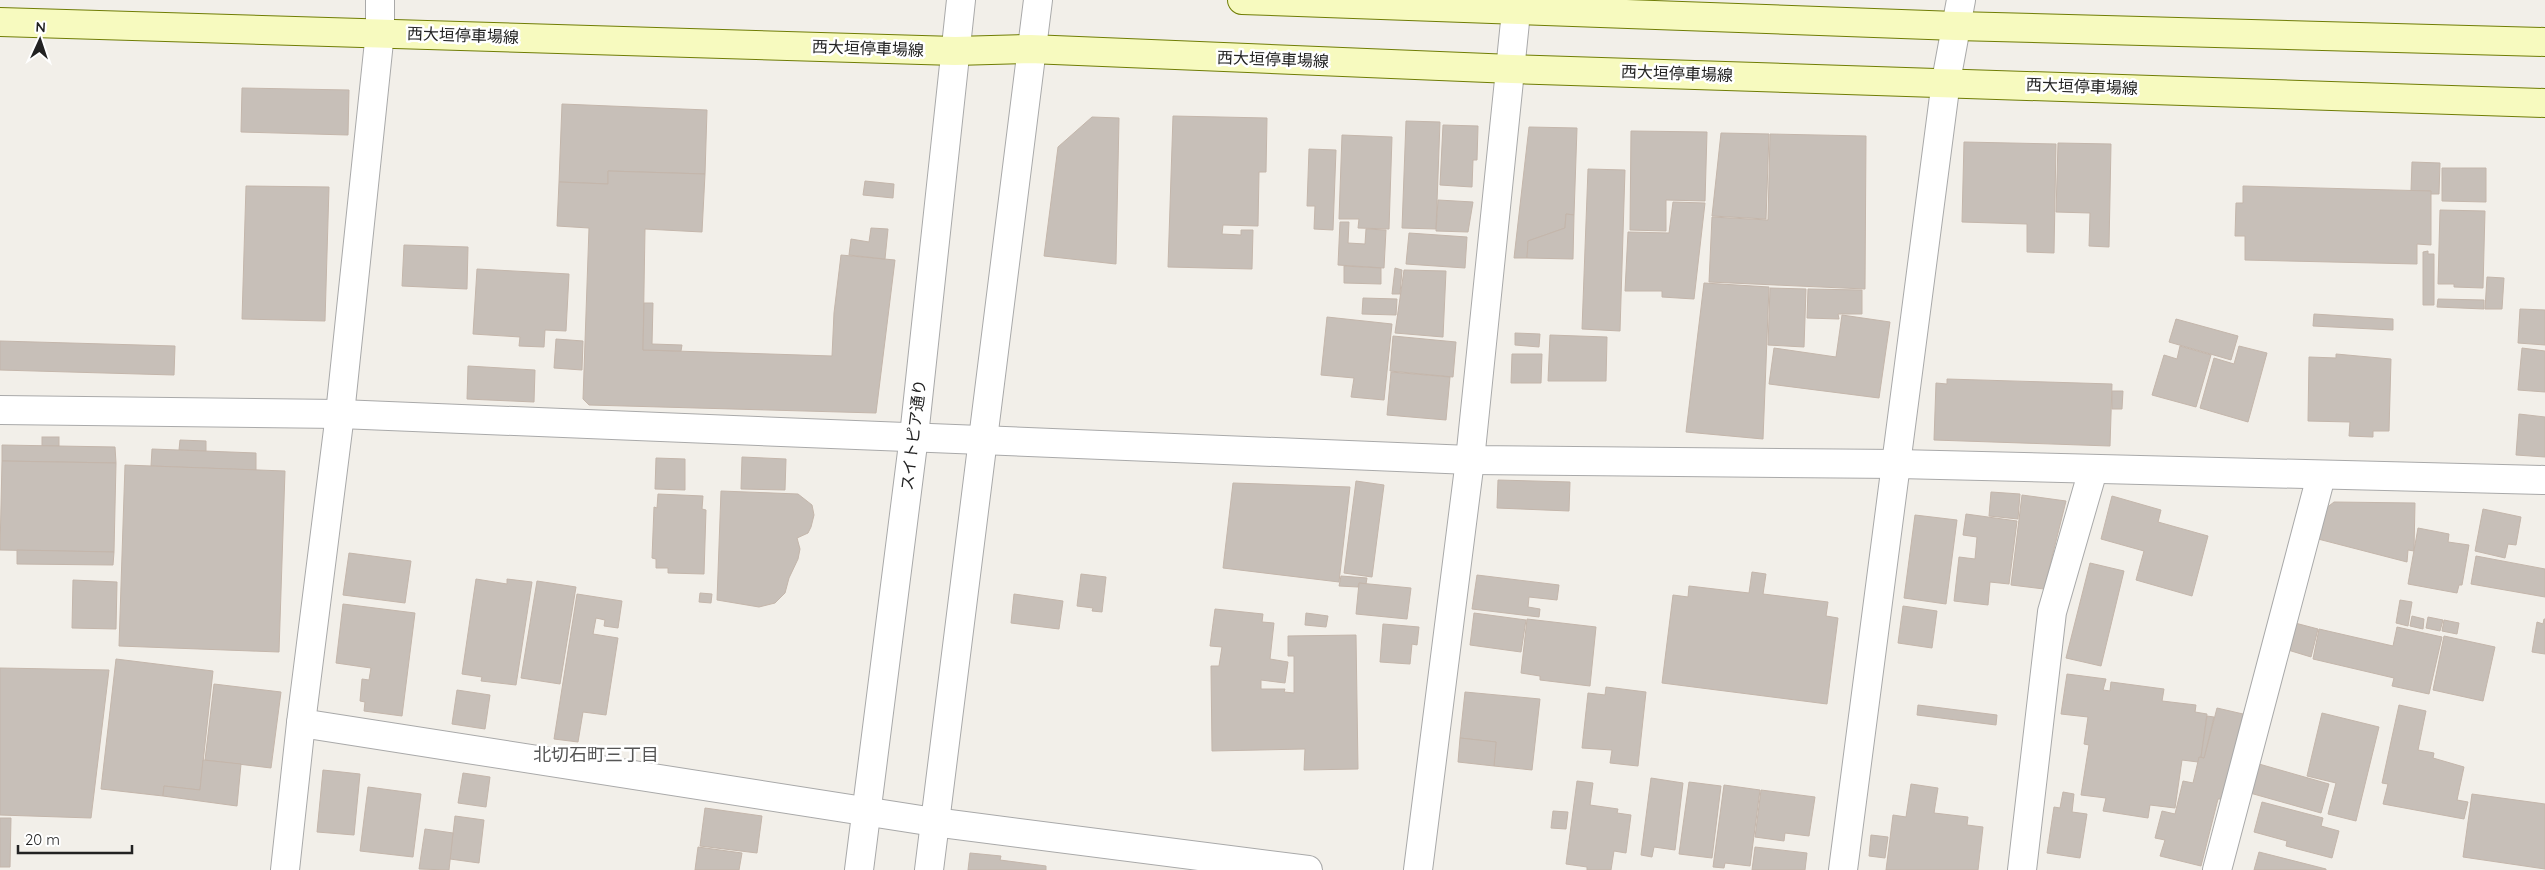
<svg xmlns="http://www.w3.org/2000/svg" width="2545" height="870" font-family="Quicksand,'Noto Sans JP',sans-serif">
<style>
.building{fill:#c7bfb8;stroke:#c4b6ab}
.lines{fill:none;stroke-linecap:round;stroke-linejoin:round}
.minor-casing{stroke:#a9a9a9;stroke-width:30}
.tertiary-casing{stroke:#a9a9a9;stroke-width:30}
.secondary-casing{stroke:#707d05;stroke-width:30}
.minor{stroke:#fff;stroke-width:28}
.tertiary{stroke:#fff;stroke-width:28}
.secondary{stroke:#f7fabf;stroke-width:28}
.labels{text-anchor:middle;stroke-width:5;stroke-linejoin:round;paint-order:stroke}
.street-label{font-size:16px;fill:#222;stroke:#fff}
.neighbourhood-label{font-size:18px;fill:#555;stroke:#fff}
</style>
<rect width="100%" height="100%" fill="#f2efe9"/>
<!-- building -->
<g class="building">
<polygon points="242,88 349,90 348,135 241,132"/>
<polygon points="562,104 707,110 705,174 608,171 608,184 559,182"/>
<polygon points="1173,116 1267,118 1266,172 1259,172 1258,226 1223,225 1222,234 1241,235 1241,230 1253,230 1252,269 1168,267"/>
<polygon points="1092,117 1119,118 1116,264 1044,256 1058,147"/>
<polygon points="1406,121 1440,122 1436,229 1402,228"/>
<polygon points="1443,125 1478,126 1477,160 1473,160 1472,187 1440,185"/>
<polygon points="1529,127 1577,128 1574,215 1566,214 1565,228 1528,241 1527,258 1514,258"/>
<polygon points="1631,131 1707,132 1705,201 1666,200 1666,231 1630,230"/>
<polygon points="1721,133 1769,134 1766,219 1712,216"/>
<polygon points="1770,134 1866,136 1865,289 1709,282 1712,217 1768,220"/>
<polygon points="1342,135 1392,137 1389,229 1358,228 1359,219 1339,219"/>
<polygon points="1964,142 2056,144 2054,253 2027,252 2027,224 1962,222"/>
<polygon points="2058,143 2111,144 2109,247 2089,246 2090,213 2056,212"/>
<polygon points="1309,149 1336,150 1333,230 1314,229 1315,206 1307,206"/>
<polygon points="2412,162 2440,163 2439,194 2430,194 2431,191 2411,191"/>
<polygon points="2442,168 2486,168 2486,202 2442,201"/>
<polygon points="1588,169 1625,170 1620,331 1582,329"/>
<polygon points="608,171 705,174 702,232 645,229 643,350 832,356 834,313 841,255 895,260 876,413 589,405 583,399 589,228 557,226 559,182 608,184"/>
<polygon points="865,181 894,184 893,198 863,195"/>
<polygon points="246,186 329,187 325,321 242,319"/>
<polygon points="2243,186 2431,191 2431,245 2417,244 2417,264 2245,260 2245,236 2235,236 2236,203 2243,203"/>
<polygon points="1438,200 1473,202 1468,232 1436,231"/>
<polygon points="1673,202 1705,203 1694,299 1662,297 1662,291 1625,291 1628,232 1669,233"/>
<polygon points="2440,210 2485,211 2483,288 2454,287 2454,284 2438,284"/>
<polygon points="1566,214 1574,215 1573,259 1527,258 1528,241 1565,228"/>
<polygon points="1340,222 1349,222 1348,243 1365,244 1366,229 1386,230 1384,268 1338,265"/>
<polygon points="871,228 888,229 885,259 849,255 851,239 869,242"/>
<polygon points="1409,233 1467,237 1465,268 1406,264"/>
<polygon points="404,245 468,247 467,289 402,286"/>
<polygon points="2428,251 2428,254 2434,254 2434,305 2423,305 2423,252"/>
<polygon points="1344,266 1381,268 1381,284 1344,283"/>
<polygon points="1395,268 1402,270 1400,294 1392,294"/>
<polygon points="477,269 569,274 566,331 545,330 544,347 519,346 520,337 473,334"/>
<polygon points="1404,270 1446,271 1443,337 1395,333"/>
<polygon points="2487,277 2504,278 2502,309 2485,309"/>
<polygon points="1704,283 1769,287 1763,439 1686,432"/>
<polygon points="1770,288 1806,289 1804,347 1768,345"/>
<polygon points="1808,289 1862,290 1862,314 1838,314 1839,319 1807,318"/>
<polygon points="1363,298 1397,299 1396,315 1362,314"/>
<polygon points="2438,299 2484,300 2484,309 2437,307"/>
<polygon points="644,303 653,303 652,344 682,345 681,351 643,350"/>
<polygon points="2520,309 2545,310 2545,345 2518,343"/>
<polygon points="2314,314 2393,319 2393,330 2313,326"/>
<polygon points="1842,315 1890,322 1879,398 1769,384 1774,348 1836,357"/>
<polygon points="1327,317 1392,324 1384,400 1351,397 1354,378 1321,375"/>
<polygon points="2176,319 2238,336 2231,360 2169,342"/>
<polygon points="1515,333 1540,334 1539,347 1515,345"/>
<polygon points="1550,335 1607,337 1606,381 1548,381"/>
<polygon points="1393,336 1456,342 1453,377 1390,371"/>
<polygon points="556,339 583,341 582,370 554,368"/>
<polygon points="0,341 175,346 174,375 0,370"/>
<polygon points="2180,346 2211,355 2196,407 2152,395 2164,355 2177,359"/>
<polygon points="2239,346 2267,353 2248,422 2200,408 2214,358 2234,364"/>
<polygon points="2522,348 2545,351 2545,392 2518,390"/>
<polygon points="1512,354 1542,354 1541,383 1511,383"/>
<polygon points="2336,354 2391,359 2389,431 2373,431 2373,437 2349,436 2350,422 2308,421 2309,357 2336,358"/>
<polygon points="468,366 535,370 534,402 467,399"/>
<polygon points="1391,372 1450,377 1446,420 1387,415"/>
<polygon points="1947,379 2112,384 2110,446 1934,440 1936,383 1947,384"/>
<polygon points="2112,391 2123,391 2122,409 2112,409"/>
<polygon points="2519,414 2545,417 2545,457 2516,455"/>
<rect x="42" y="437" width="17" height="9"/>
<polygon points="180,440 206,441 206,451 179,450"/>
<polygon points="2,445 115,447 116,463 2,461"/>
<polygon points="152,449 256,453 256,470 151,466"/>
<polygon points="742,457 786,459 785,490 741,489"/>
<polygon points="656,458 685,459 685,490 655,489"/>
<polygon points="2,461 116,463 114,552 0,550"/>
<polygon points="125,465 285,471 279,652 119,646"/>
<polygon points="1498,480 1570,482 1569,511 1497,508"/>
<polygon points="1356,481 1384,485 1372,577 1344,573"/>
<polygon points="1233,483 1350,487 1339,582 1223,568"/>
<polygon points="721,491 798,494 812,505 814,515 811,527 808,533 797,538 800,549 798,559 789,578 785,593 775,603 759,607 717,600"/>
<polygon points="1991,492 2020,494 2018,519 1989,516"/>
<polygon points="658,494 703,496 702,509 706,510 704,574 668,573 668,568 656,568 656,559 652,558 654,507 657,508"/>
<polygon points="2022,495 2066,501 2044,589 2011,585"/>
<polygon points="2112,496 2161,510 2158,522 2208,536 2192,596 2136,580 2144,551 2101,539"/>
<polygon points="2334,502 2415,503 2414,551 2408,550 2407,562 2318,539 2325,509"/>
<polygon points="2483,509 2521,517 2516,545 2508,544 2505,558 2475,551"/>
<polygon points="1966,514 2017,521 2009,584 1990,582 1988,605 1954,601 1959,557 1975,559 1977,537 1963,535"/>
<polygon points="1915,515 1957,520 1946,604 1904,598"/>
<polygon points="2418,528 2449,534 2448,542 2469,545 2462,585 2459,585 2457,593 2408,584"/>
<polygon points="17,550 114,552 113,565 17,564"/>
<polygon points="349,553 411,561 405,603 343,595"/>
<polygon points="2476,556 2545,569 2545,597 2471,584"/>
<polygon points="2090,563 2124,571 2101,666 2066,658"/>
<polygon points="1752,572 1766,574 1763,594 1828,602 1826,616 1838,618 1827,704 1662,683 1673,595 1688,597 1689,586 1749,593"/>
<polygon points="1081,574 1106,577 1102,612 1092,611 1093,608 1077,606"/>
<polygon points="1477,575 1559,585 1557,600 1529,597 1528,607 1540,609 1539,617 1472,609"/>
<polygon points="1341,576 1367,578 1366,584 1359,583 1358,587 1339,586"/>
<polygon points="476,579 507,584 507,579 532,582 516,685 481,681 482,677 462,674"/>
<polygon points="73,580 117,582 116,629 72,628"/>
<polygon points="537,581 576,587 560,684 521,678"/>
<polygon points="1359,583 1411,588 1407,619 1356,614"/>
<polygon points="700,593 712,594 711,603 699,602"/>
<polygon points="577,594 622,601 618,628 604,626 605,620 596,618 593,634 618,638 606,715 583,712 578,742 554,739"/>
<polygon points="1014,594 1063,601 1059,629 1011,623"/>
<polygon points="2400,600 2412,602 2408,626 2396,623"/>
<polygon points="343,604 415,613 402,716 364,711 365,702 360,701 362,679 369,680 371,668 336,663"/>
<polygon points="1903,606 1937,611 1932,648 1898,643"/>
<polygon points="1215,609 1263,614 1262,622 1274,623 1270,659 1288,662 1285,683 1261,680 1261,689 1285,689 1284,692 1294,693 1294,656 1288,656 1288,636 1356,635 1358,769 1304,770 1305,749 1212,751 1211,666 1219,666 1222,647 1210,646"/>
<polygon points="1306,613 1328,616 1326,627 1305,625"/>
<polygon points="1474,613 1526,620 1521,652 1470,645"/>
<polygon points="2412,616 2424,619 2423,629 2410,626"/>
<polygon points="2428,617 2443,620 2440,631 2426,628"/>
<polygon points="1527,619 1596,627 1590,686 1540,680 1540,676 1521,673"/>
<polygon points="2544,619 2545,619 2545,654 2532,652 2537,622 2543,624"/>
<polygon points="2444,620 2459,623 2457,634 2442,631"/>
<polygon points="2295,623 2318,629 2311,657 2288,650"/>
<polygon points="1383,624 1419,627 1417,645 1412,644 1410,664 1380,662"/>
<polygon points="2397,627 2442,637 2429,694 2392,686 2394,678 2313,659 2319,629 2393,646"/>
<polygon points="2444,636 2495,647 2483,701 2433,690"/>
<polygon points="116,659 213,671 200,790 164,786 163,796 101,789"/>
<polygon points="0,668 109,670 91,818 0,815"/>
<polygon points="2067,674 2106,679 2103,690 2110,691 2111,682 2164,689 2162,701 2196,705 2195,712 2207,714 2201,757 2198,762 2182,760 2175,808 2150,805 2148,818 2103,811 2106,798 2081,795 2089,745 2084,744 2088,717 2061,714"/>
<polygon points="214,684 281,692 271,768 205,760"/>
<polygon points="1606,687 1646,692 1638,766 1610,763 1612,750 1582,748 1588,693 1605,695"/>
<polygon points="457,690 490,695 485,729 452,724"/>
<polygon points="1465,692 1540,699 1532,770 1494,766 1496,742 1460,738"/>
<polygon points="1918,705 1997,715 1996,725 1917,715"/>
<polygon points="2399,705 2426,711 2418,750 2434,753 2433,758 2464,767 2457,800 2468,802 2464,819 2383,804 2388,784 2382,783"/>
<polygon points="2217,708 2243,714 2222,799 2218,799 2201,866 2160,856 2165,840 2155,838 2162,811 2175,814 2183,781 2193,783 2199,757 2204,758"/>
<polygon points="2322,713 2379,727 2356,821 2328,814 2336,783 2307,776"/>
<polygon points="2207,716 2214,717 2204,758 2201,757"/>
<polygon points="1460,738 1496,742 1494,766 1458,762"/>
<polygon points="203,760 241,764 237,806 163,796 164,786 200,790"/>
<polygon points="2259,764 2329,784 2321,813 2250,793"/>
<polygon points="323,770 360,774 354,835 317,832"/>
<polygon points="463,773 490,777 486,807 458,803"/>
<polygon points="1651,778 1683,783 1675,850 1654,847 1652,857 1641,855"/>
<polygon points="1577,781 1593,783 1590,805 1618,809 1617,813 1631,815 1626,853 1614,851 1611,870 1587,870 1587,867 1566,864"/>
<polygon points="1689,782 1721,786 1712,858 1679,854"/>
<polygon points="1911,784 1938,788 1934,813 1968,817 1967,825 1983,827 1978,870 1886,870 1893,815 1906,817"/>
<polygon points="1724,785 1760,790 1750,866 1725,863 1724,868 1713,867"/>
<polygon points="368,787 421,794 413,857 360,851"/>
<polygon points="1761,790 1815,797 1809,836 1785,833 1784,841 1755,837"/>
<polygon points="2063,792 2074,794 2072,812 2087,814 2080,858 2047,853 2054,807 2060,808"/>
<polygon points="2472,794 2545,804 2545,869 2463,857"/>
<polygon points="2262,802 2323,818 2321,826 2339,831 2332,858 2286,846 2287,841 2254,832"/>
<polygon points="705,808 762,816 757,853 700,846"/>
<polygon points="1553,811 1568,812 1566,829 1551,828"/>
<polygon points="455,816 484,820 479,863 450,859"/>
<polygon points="0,818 11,818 10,867 0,867"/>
<polygon points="425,829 453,833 449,870 419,869"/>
<polygon points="1871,835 1888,837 1885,858 1869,856"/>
<polygon points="698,847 742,853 739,870 695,870"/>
<polygon points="1755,847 1807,853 1805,870 1752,870"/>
<polygon points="2259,852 2326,869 2326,870 2254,870"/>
<polygon points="970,853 1001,856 1000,860 1046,866 1046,870 968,870"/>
</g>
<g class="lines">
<defs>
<g id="minor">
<polyline points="0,410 340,414 1470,460 1898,464 2545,480"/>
<polyline points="301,723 934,822 1308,870"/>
<polyline points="285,870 301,723 340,414 380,32 380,0"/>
<polyline points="859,870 914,436 961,0"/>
<polyline points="929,870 1038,0"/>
<polyline points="1843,870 1946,81 1961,0"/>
<polyline points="2022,870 2052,612 2093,470"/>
<polyline points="2217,870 2321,476"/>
</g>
<polyline id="tertiary" points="1418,870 1470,460 1516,12"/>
<g id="secondary">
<polyline points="1242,0 1956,26 2545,42"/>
<polyline points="0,22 955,51 1030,49 1512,69 2545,103"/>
</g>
</defs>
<!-- minor casing -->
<use href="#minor" class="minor-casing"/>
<!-- tertiary casing -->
<use href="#tertiary" class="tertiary-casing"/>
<!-- secondary casing -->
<use href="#secondary" class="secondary-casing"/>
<!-- minor -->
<use href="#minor" class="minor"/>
<!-- tertiary -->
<use href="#tertiary" class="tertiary"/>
<!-- secondary -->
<use href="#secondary" class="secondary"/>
</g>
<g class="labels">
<!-- street labels -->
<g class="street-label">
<text transform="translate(463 35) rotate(2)" y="6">西大垣停車場線</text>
<text transform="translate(868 48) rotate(2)" y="6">西大垣停車場線</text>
<text transform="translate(1273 59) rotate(2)" y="6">西大垣停車場線</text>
<text transform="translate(1677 73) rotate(2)" y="6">西大垣停車場線</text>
<text transform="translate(2082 86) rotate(2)" y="6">西大垣停車場線</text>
<text transform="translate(913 435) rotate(-83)" y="6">スイトピア通り</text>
</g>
<!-- neighbourhood labels -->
<g class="neighbourhood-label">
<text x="596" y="761">北切石町三丁目</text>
</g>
</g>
<!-- north arrow -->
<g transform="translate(40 40) rotate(3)" stroke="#ffffff" stroke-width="4" paint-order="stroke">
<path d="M0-4L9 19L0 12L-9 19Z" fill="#222222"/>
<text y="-8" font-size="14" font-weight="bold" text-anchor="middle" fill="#222222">N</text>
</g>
<!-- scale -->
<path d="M18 845v8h114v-8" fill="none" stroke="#222222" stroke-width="2.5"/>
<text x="25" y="845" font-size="15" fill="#222222" stroke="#ffffff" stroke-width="4" paint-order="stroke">20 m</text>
</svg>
